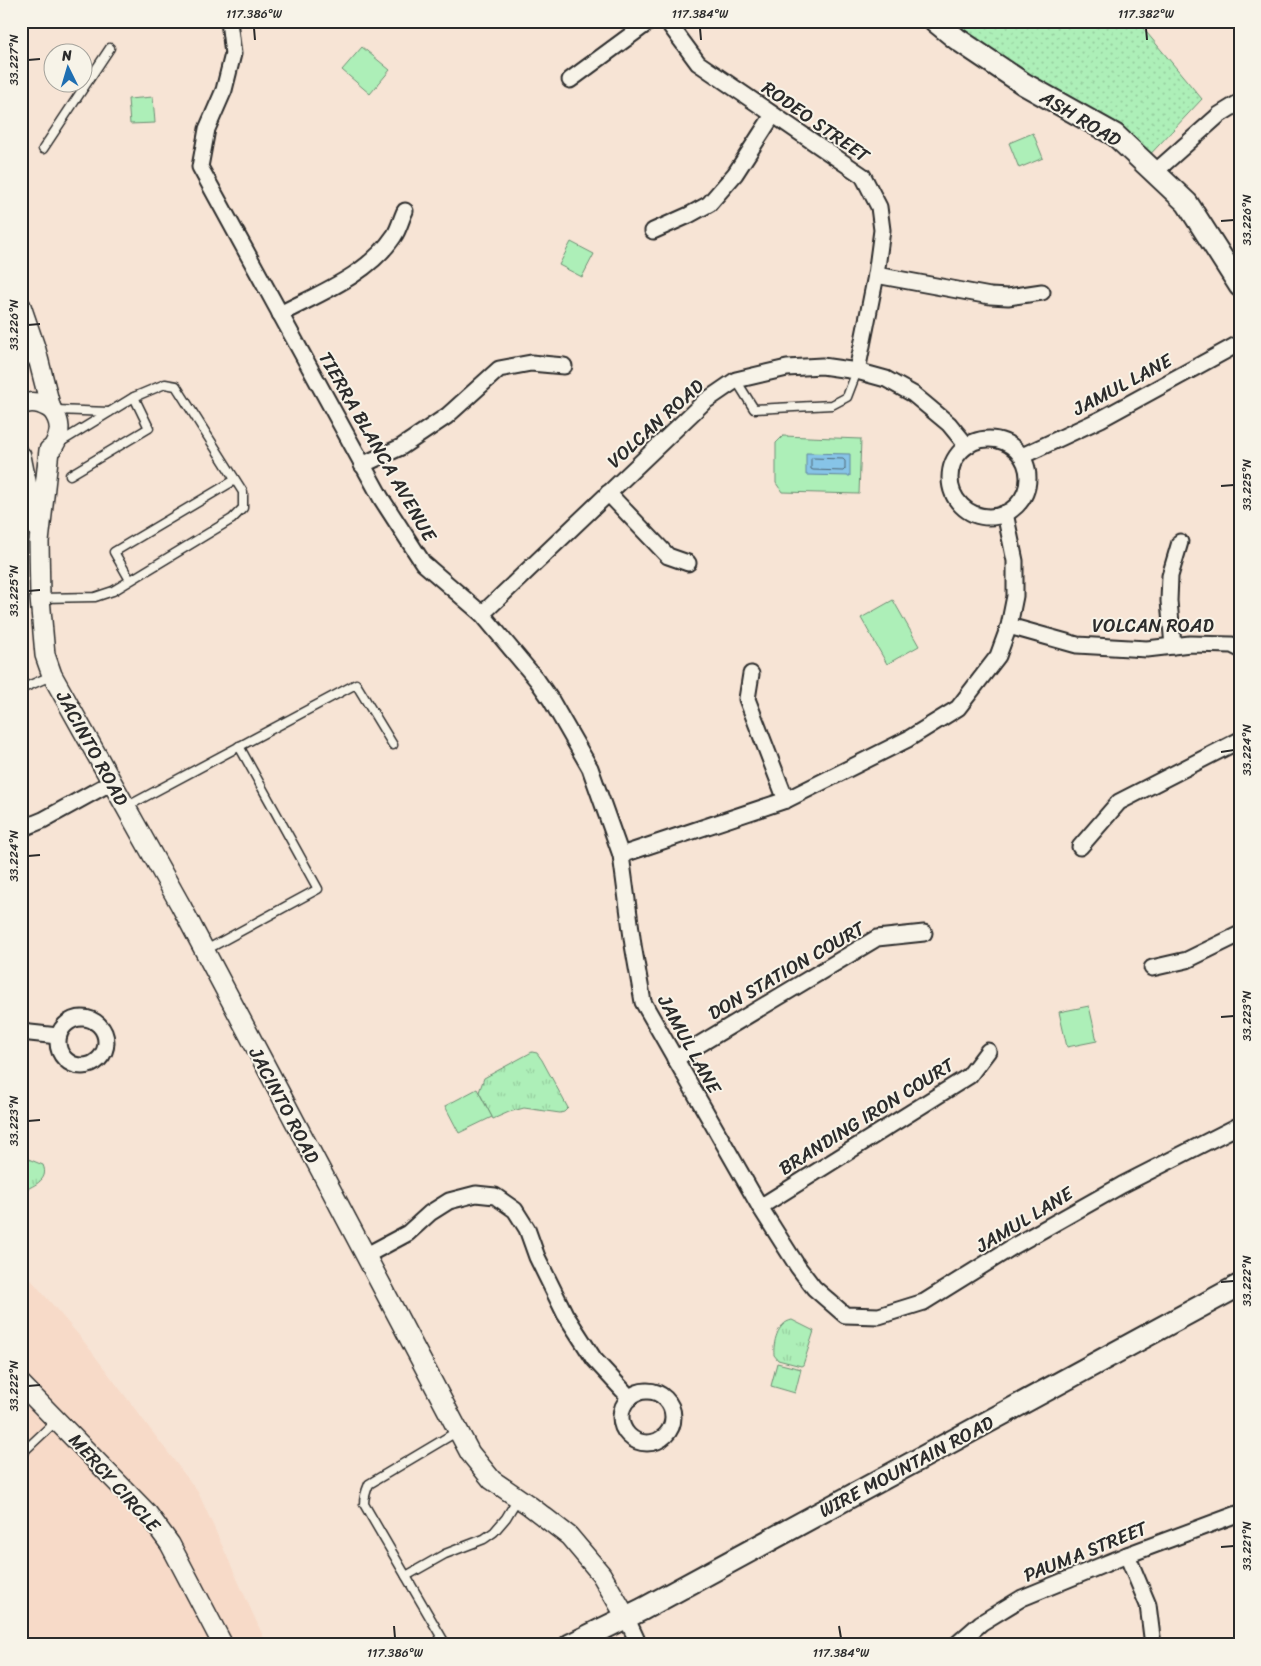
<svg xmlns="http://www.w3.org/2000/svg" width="1261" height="1666" font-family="Sriracha,sans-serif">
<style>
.built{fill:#f7dac8}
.grass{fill:url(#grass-dots);stroke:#6c8d72}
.park{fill:url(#park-tufts);stroke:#6c8d72}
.pitch{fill:#adefb8;stroke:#6c8d72}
.water{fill:#87c4e7;stroke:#62879c}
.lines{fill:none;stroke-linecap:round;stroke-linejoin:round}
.shore{stroke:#506876;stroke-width:1}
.service-casing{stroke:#2b2b2b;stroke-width:11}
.minor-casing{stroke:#2b2b2b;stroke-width:19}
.tertiary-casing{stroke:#2b2b2b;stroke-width:22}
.secondary-casing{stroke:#2b2b2b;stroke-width:25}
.service{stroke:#f7f3e8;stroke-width:8}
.minor{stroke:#f7f3e8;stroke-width:15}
.tertiary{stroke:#f7f3e8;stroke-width:19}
.secondary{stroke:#f7f3e8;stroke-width:21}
.ticks{fill:none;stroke:#2b2b2b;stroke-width:2}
.labels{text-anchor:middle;stroke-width:4;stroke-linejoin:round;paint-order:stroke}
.street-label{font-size:19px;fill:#2b2b2b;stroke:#f7f3e8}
.neatline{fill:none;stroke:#2b2b2b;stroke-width:2}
.ticks-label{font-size:12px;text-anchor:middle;fill:#2b2b2b}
</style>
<defs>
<pattern id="grass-dots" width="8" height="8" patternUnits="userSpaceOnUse" patternTransform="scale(1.25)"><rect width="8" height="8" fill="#adefb8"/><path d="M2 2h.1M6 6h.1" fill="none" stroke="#95cd9e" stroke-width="1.8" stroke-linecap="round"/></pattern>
<pattern id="park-tufts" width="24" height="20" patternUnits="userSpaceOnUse" patternTransform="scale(1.25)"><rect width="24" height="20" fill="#adefb8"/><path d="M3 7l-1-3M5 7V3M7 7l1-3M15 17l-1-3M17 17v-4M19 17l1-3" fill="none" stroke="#95cd9e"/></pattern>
</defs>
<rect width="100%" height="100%" fill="#f7e4d5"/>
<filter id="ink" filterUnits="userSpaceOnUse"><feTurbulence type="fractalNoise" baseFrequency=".02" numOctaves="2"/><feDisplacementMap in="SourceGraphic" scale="10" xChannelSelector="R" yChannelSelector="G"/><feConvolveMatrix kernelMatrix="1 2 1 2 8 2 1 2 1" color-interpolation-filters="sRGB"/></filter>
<g filter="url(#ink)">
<!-- built -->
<polygon class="built" points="21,1268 82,1339 198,1492 267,1645 21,1645"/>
<!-- grass -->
<polygon class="grass" points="935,21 1137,21 1202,99 1144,161"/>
<!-- park -->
<g class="park">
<polygon points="532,1052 537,1053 542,1060 568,1108 564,1112 560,1113 524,1108 509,1112 493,1119 479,1092 484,1078"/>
<path d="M21 1156 43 1165C50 1181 32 1186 21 1192Z"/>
<path d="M792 1320 814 1331 803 1365 801 1366 778 1360 774 1355C773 1343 777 1323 792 1320Z"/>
</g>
<!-- pitch -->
<g class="pitch">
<polygon points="362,47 390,70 370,94 342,70"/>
<polygon points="153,97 155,123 130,124 128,99"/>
<polygon points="1033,133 1043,158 1019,168 1009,143"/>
<polygon points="571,242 594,254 582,277 559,265"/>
<polygon points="783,436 861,439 859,494 782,492 776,483 776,443"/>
<polygon points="893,600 919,646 887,664 861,618"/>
<polygon points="1089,1006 1097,1041 1067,1047 1059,1012"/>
<polygon points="477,1089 492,1117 459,1133 445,1106"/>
<polygon points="777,1363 801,1369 795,1393 771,1386"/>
</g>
<!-- water -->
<polygon class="water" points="806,453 850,454 850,476 806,475"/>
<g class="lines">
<!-- shore -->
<polygon class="shore" points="813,458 843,459 845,461 845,469 843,471 813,470 811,469 811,460"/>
<defs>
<g id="service">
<polyline points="43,149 110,48"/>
<polyline points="736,380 754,409 832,405 847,397 857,371"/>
<polyline points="56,410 109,412"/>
<polyline points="70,475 149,428 134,397"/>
<polyline points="130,580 114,552 235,480"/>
<polyline points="40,598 95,597 113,591 232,519 243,508 243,492 176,386 165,384 134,397 59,443"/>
<polyline points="21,689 51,676"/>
<polyline points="126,807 356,684 393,745"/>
<polyline points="204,951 318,889 239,746"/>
<polyline points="21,1454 56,1421"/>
<polyline points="406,1576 445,1554 484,1539 494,1532 506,1518 518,1498"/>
<path d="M446 1645 364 1504C364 1496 366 1491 369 1484L458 1431"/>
</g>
<g id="minor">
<polyline points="229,21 233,54 224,90 207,129 200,167 381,498 423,563 482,614 537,680 551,700 590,768 621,855"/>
<polyline points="667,21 698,63 863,176 879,207 882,230 876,275 857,371"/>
<polyline points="570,80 650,21"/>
<polyline points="1155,172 1219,115 1240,102"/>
<polyline points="653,231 689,215 709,204 735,174 773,115"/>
<polyline points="876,275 990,296 1008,297 1042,292"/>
<path d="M280 314C320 293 368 275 394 236 399 229 401 219 405 211"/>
<circle cx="989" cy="478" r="39"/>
<polyline points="1022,456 1101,419 1240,343"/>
<polyline points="362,465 401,447 447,416 499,369 531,363 564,366"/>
<polyline points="608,493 668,556 688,563"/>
<polyline points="1005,513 1015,561 1015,596 1009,626 998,656 958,708 908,739 786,800 621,855 633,945 643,1002 760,1207 798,1267 814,1288 845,1315 879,1316 924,1302 1014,1246 1122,1185 1240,1125"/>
<polyline points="482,614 704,402 736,380 787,368 822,366 857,371 886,379 913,394 949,424 967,446"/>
<polyline points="1009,626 1077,645 1147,649 1190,644 1232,645 1240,649"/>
<polyline points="1173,646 1169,601 1170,576 1180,542"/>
<polyline points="751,674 747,699 786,800"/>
<polyline points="21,829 43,820 112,782"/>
<polyline points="1080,847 1119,802 1240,740"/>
<polyline points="1152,968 1187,960 1240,934"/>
<circle cx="82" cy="1042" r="24"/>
<polyline points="21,1032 58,1036"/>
<polyline points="675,1059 877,938 924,933"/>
<polyline points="760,1207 969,1076 988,1051"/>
<polyline points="365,1256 408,1233 430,1213 449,1201 476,1194 495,1196 515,1210 527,1229 537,1257 565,1314 594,1359 630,1398"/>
<circle cx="647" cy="1417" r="26"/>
<polyline points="1127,1555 1148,1605 1153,1645"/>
<polyline points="626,1617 639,1645"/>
<polyline points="956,1645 981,1623 1022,1598 1127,1555 1240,1513"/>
</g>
<g id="tertiary">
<polyline points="21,306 36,350 51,409"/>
<polyline points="21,359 23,324"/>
<path d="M21 405C32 400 41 403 51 409"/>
<path d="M52 410C62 423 61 434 53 447"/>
<polyline points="49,450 39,542 40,598 45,655 52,675 181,906 470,1453 492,1480 530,1506 569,1536 601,1574 626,1617"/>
<polyline points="21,456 35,526"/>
<polyline points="21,1384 148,1514 170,1544 223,1645"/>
</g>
<g id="secondary">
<polyline points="935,21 957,39 1024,84 1115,135 1187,203 1240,286"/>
<polyline points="570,1645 643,1609 1240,1285"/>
</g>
</defs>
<!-- service casing -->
<use href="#service" class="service-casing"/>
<!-- minor casing -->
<use href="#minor" class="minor-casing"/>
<!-- tertiary casing -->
<use href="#tertiary" class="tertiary-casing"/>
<!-- secondary casing -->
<use href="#secondary" class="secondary-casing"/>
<!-- service -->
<use href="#service" class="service"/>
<!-- minor -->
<use href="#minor" class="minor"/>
<!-- tertiary -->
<use href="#tertiary" class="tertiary"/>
<!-- secondary -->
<use href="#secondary" class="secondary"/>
</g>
</g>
<!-- ticks -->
<path class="ticks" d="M254 28 255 40M700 28 701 40M1146 28 1147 40M28 60 40 59M1221 221 1234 220M28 325 40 324M1221 486 1234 485M28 591 40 590M1221 752 1234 750M28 856 40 855M1221 1017 1234 1016M28 1121 40 1120M1221 1282 1234 1281M28 1386 40 1385M1221 1547 1234 1546M394 1626 395 1638M839 1626 841 1638"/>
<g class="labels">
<!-- street labels -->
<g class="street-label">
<text transform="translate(1081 118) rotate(31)" y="7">ASH ROAD</text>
<text transform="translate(816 121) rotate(35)" y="7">RODEO STREET</text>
<text transform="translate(1122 384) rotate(-28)" y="7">JAMUL LANE</text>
<text transform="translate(655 423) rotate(-42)" y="7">VOLCAN ROAD</text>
<text transform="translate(378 446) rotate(60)" y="7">TIERRA BLANCA AVENUE</text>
<text x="1153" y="632">VOLCAN ROAD</text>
<text transform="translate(93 748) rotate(61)" y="7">JACINTO ROAD</text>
<text transform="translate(786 970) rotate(-30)" y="7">DON STATION COURT</text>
<text transform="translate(690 1044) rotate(61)" y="7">JAMUL LANE</text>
<text transform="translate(285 1105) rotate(62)" y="7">JACINTO ROAD</text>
<text transform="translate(866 1116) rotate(-32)" y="7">BRANDING IRON COURT</text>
<text transform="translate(1024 1219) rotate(-31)" y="7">JAMUL LANE</text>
<text transform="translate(906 1466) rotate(-28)" y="7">WIRE MOUNTAIN ROAD</text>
<text transform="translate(115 1482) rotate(48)" y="7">MERCY CIRCLE</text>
<text transform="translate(1085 1551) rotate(-22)" y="7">PAUMA STREET</text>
</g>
</g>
<!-- margin -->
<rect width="1261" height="1666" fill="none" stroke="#f7f3e8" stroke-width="55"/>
<!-- north arrow -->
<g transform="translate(68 68) rotate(355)"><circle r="24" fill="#f7f3e8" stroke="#a5a39c"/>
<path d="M0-4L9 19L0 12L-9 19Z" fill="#1f6fb2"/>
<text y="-8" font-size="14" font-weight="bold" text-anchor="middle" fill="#2b2b2b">N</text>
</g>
<rect x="28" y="28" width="1206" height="1610" class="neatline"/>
<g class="ticks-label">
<text x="254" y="18">117.386°W</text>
<text x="700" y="18">117.384°W</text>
<text x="1146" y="18">117.382°W</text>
<text transform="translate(14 60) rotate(-90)" y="4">33.227°N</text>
<text transform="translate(1247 220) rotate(-90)" y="4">33.226°N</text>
<text transform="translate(14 325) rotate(-90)" y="4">33.226°N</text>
<text transform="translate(1247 485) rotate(-90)" y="4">33.225°N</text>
<text transform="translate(14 591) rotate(-90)" y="4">33.225°N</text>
<text transform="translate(1247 750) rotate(-90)" y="4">33.224°N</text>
<text transform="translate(14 856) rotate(-90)" y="4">33.224°N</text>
<text transform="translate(1247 1016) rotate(-90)" y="4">33.223°N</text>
<text transform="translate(14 1121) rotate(-90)" y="4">33.223°N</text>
<text transform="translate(1247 1281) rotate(-90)" y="4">33.222°N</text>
<text transform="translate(14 1386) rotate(-90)" y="4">33.222°N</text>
<text transform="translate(1247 1546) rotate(-90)" y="4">33.221°N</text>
<text x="395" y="1657">117.386°W</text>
<text x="841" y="1657">117.384°W</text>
</g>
</svg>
